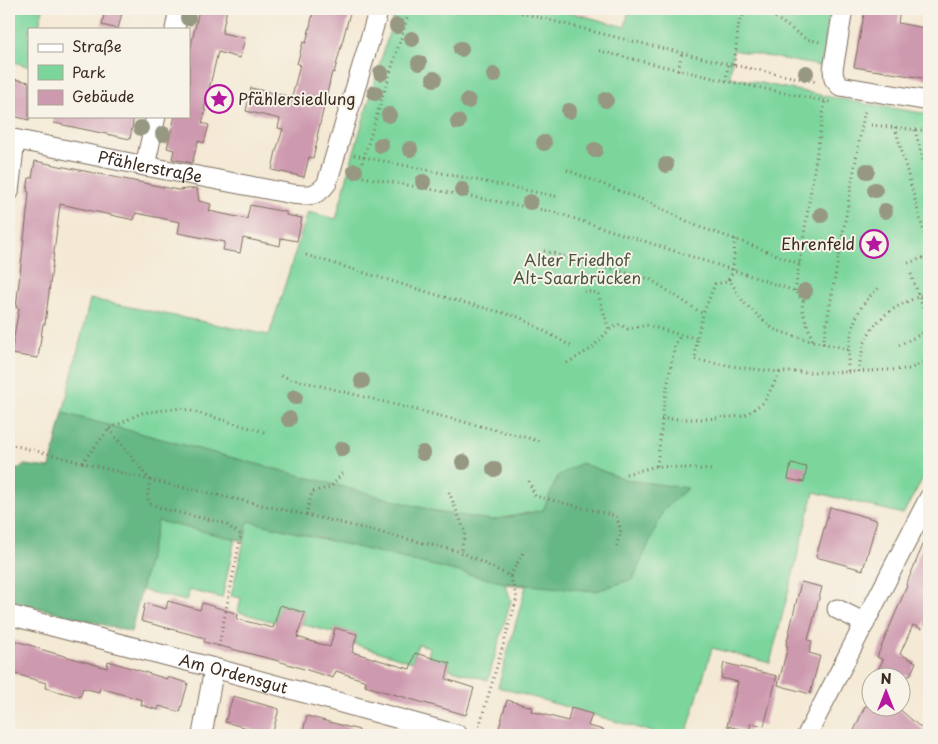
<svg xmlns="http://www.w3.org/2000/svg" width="938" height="744" font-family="'Playpen Sans',sans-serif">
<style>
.built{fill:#f7cfd5}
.green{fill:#7cd69c;stroke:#5c805d}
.forest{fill:#65b784;stroke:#507051}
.building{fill:#cd99af}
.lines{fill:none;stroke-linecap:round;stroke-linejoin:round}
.street-casing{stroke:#7c6d5e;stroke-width:21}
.path{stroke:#7c6d5e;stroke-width:3;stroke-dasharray:1 4;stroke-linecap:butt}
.street{stroke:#fff;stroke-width:19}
.tree{fill:#979882}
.labels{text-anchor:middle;stroke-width:4;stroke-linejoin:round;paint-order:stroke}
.poi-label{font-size:16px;fill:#3b2a1e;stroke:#f7f3e8;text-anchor:start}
.street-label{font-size:16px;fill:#3b2a1e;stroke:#f7f3e8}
.park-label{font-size:16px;fill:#4b553e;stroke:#f7f3e8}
</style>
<rect width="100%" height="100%" fill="#f7f3e8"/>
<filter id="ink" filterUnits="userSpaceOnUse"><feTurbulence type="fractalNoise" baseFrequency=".02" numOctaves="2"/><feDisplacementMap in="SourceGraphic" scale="10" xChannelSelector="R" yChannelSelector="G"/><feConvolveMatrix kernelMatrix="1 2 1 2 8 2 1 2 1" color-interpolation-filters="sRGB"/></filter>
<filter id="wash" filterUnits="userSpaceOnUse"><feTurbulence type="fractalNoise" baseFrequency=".0096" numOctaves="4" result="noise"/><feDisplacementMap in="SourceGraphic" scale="20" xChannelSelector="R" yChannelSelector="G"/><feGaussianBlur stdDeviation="1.12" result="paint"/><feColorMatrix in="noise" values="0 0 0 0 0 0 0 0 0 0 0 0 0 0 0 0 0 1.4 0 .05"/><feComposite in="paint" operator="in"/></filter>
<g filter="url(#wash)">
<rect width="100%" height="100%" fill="#f4e9d4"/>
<!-- built -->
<polygon class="built" points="558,9 591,9 589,17"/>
<!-- green -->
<g class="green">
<polygon points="9,9 43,9 38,29 29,29 29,67 9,60"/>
<polygon points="396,9 558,9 625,27 629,9 830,9 821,66 733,50 730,77 866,104 929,114 929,467 903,514 814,492 770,663 712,648 686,735 662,735 498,687 526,586 505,584 511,600 488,680 449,669 450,663 428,657 430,647 418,644 412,662 354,644 357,634 335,628 334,633 302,624 305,613 281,605 275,622 238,612 241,598 231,596 244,541 235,539 222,598 189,590 186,601 141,590 157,521 44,493 90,299 269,335 308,212 336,219 353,155"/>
</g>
<!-- forest -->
<polygon class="forest" points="63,413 442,513 493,520 543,510 558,476 581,463 627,480 688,488 664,509 633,579 596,591 505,583 248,521 244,541 158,521 131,632 9,600 9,473 25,465 50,468"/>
<g id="blocks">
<!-- building -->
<g class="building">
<polygon points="105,9 122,13 118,29 102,25"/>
<polygon points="199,9 227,9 222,33 245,38 240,58 218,52 204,110 206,110 202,123 209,125 204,143 198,141 192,163 172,159 174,150 167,148 175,116 189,116 189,56"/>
<polygon points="314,9 351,9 334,73 332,72 317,137 318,137 313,158 309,157 304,177 272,170 276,151 283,129 278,128 280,119 246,111 251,88 292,97 300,64 297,64 303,42 306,43"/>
<polygon points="865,9 900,9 898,23 929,29 929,79 854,67"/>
<polygon points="9,78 29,82 29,120 9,115"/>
<polygon points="55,116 134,116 130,139 54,123"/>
<polygon points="35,161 178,190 197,188 199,201 211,204 209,211 247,219 250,205 286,212 286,215 302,218 297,241 281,238 280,246 243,238 240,253 223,250 225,242 178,233 180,222 136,213 134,220 60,204 45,324 43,324 38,358 11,354 19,308 16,308 28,204 29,192 27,191 29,178 32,178"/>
<polygon points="791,464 807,467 804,482 788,479"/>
<polygon points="830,507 877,520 863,570 816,557"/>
<polygon points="929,531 929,612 922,629 913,625 900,654 916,662 910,676 875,676 883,660 877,657 907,586 906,585"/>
<polygon points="801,582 822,587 808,640 812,641 809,653 820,656 810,694 778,685 788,646 786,646"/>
<polygon points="168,601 200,610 202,603 238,614 237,619 273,628 280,605 305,613 297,637 330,647 335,628 357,634 352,652 392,664 410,669 415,653 450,663 446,679 474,688 466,715 365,686 366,681 336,671 333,678 275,660 204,642 205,638 141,621 145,603 166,609"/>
<polygon points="9,639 36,647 36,648 107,668 108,661 167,679 167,677 188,683 180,712 159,706 158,710 141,705 142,700 100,688 99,692 83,688 80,697 45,688 46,683 9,672"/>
<polygon points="724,663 777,676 764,726 751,723 749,731 727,726 738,682 721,678"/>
<polygon points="233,696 279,709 272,735 225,722"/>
<polygon points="507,700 532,707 531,711 568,721 571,708 592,714 588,726 604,730 603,735 524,735 499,728"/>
<polygon points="865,706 896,706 929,735 852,735"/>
<polygon points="307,716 359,730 358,735 302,735"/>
</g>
</g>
</g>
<g filter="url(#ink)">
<use href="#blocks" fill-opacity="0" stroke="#7c6d5e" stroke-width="1"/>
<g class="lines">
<defs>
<g id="street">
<polyline points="843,9 833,70 834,79 840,86 929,101"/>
<polyline points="175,29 179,9"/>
<path id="s1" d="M9 138 145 166 292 194C308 196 317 197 327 183L379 9"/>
<polyline points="145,166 156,116"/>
<polyline points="9,192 15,140"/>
<polyline points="837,609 865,623"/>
<path id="s2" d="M9 615 214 668 458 735"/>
<polyline points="202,735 214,668"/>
<polyline points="807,735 929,498"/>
</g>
</defs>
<!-- street casing -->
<use href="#street" class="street-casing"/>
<!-- path -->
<g class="path">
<polyline points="410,9 358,176 554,212 733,270 795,291 803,301 802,309 813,342"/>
<polyline points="507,9 603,34 728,64 817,82"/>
<polyline points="763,9 806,39 820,42"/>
<polyline points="599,51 726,81 830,102"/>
<polyline points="734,65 739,21 745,12 750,9"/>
<polyline points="678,70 682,53"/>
<polyline points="726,81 728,64"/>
<polyline points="871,125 929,131"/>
<polyline points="895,127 929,251"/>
<polyline points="915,130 929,183"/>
<polyline points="354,155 559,197"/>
<polyline points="567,170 648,202 699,227 735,239 800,264"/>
<polyline points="735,239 733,270 729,279 744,303 773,329 803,339 848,349"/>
<polyline points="544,251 650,279 703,314"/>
<polyline points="306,255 447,298 519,317 571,346"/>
<polyline points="908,263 929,256"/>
<polyline points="911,274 929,324"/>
<path d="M729 279 727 282 715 284 703 314 697 338 695 360 745 368 780 372H848C848 347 850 322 865 302 869 297 874 292 879 288"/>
<polyline points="584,291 598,293 609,330"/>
<polyline points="795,291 825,101"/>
<polyline points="823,344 865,109"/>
<polyline points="899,345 929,330"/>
<polyline points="567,363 591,349 609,330 620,324 628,329 646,325 681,335 697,338"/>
<polyline points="848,372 909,369 929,360"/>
<path d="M858 372C860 363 861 354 864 345 873 316 902 302 929 293"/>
<polyline points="281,376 540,441"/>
<polyline points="661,419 704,419 744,416 764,402 780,372"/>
<polyline points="109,429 150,480 147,498 151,504 163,509 224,523 241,535 218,650"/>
<polyline points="9,444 150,480 325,519 461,552 510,576 517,598 477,734"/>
<polyline points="82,463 109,429 141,413 181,408 268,433"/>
<polyline points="657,466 664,404 675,344 681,335"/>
<polyline points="626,474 657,466 712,470"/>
<polyline points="529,481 535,496 616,516 621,530 616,548"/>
<polyline points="449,492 465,532 461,552"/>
<polyline points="306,515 312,492 331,487 344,471"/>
<polyline points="510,576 524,551"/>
</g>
<!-- street -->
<use href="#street" class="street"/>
</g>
<!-- trees -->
<g class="tree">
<circle cx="188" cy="18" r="8"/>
<circle cx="397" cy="26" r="8"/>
<circle cx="412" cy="39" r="8"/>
<circle cx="461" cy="49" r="8"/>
<circle cx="419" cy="63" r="8"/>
<circle cx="381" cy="73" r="8"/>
<circle cx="806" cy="73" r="8"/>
<circle cx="494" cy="75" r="8"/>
<circle cx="434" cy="79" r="8"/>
<circle cx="375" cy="93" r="8"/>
<circle cx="606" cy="100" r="8"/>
<circle cx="468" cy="101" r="8"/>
<circle cx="569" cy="111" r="8"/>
<circle cx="389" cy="115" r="8"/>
<circle cx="458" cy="122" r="8"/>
<circle cx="141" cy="128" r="8"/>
<circle cx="163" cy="134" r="8"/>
<circle cx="544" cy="143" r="8"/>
<circle cx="381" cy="145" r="8"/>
<circle cx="410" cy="149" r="8"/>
<circle cx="595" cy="150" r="8"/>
<circle cx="666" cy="165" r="8"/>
<circle cx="355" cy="171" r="8"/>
<circle cx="867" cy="171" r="8"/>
<circle cx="423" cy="182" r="8"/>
<circle cx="462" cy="190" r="8"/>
<circle cx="875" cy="190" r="8"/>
<circle cx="530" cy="202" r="8"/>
<circle cx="885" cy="211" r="8"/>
<circle cx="821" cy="215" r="8"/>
<circle cx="805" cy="291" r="8"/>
<circle cx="362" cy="381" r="8"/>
<circle cx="295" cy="397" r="8"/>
<circle cx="289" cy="419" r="8"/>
<circle cx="342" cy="449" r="8"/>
<circle cx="423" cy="453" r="8"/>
<circle cx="463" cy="462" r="8"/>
<circle cx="494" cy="469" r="8"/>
</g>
</g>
<!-- icons -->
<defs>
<symbol id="sight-ring" viewBox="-11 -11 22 22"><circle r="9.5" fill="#f7f3e8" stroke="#b5179e" stroke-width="1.5"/><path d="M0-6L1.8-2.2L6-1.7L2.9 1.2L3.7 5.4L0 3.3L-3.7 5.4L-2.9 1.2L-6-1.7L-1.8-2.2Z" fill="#b5179e"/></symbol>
</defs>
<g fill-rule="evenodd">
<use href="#sight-ring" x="203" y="83" width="32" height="32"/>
<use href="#sight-ring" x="858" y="228" width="32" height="32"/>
</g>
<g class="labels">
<!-- poi labels -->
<g class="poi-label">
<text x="238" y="105">Pfählersiedlung</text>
<text x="855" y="250" text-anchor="end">Ehrenfeld</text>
</g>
<!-- street labels -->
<g class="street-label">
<text dy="6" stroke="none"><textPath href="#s1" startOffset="144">Pfählerstraße</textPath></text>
<text dy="6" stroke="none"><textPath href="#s2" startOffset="232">Am Ordensgut</textPath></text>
</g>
<!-- park labels -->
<g class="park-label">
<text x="577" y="266">Alter Friedhof<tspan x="577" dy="18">Alt-Saarbrücken</tspan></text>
</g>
</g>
<!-- margin -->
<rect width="938" height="744" fill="none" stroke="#f7f3e8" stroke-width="30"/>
<!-- legend -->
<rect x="28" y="28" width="162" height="90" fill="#f7f3e8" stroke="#aca397"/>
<rect x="38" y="44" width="25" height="8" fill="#ffffff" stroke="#aca397"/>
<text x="72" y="52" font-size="15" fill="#3b2a1e">Straße</text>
<rect x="38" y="65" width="25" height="15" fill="#7cd69c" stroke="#aca397"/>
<text x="72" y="78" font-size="15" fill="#3b2a1e">Park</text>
<rect x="38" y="90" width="25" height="15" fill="#cd99af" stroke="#aca397"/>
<text x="72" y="102" font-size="15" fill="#3b2a1e">Gebäude</text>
<!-- north arrow -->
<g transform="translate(886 692)"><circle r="24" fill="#f7f3e8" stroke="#aca397"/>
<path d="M0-4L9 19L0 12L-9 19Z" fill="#b5179e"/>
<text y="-8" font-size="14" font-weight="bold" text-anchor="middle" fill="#3b2a1e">N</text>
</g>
</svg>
